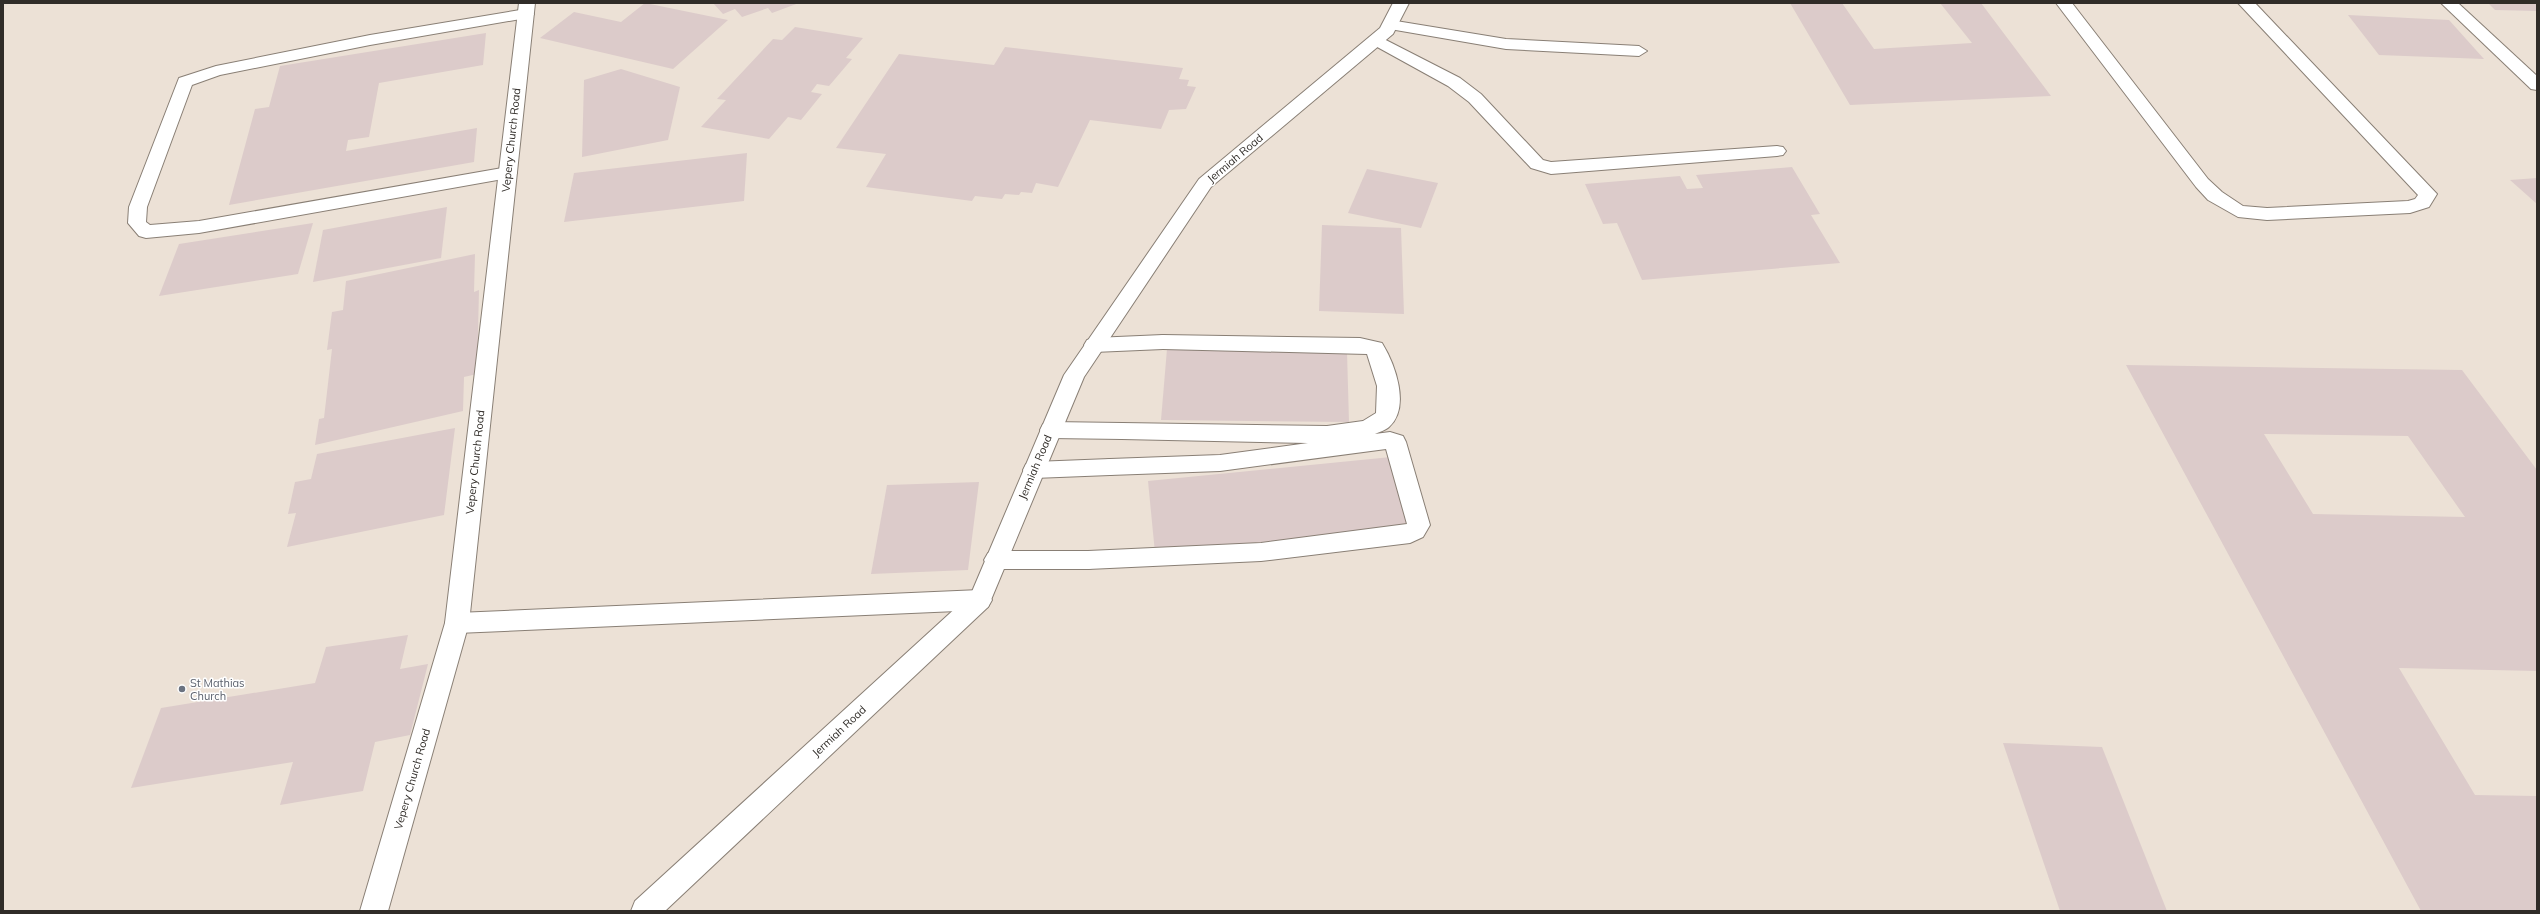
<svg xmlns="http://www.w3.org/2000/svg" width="2540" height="914" font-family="Mulish,sans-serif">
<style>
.building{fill:#dccbca;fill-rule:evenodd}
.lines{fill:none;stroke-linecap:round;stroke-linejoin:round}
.service-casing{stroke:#897f75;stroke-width:2}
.minor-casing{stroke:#897f75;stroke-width:2}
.tertiary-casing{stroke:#897f75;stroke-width:2}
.secondary-casing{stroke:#897f75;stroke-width:2}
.service{fill:#fff;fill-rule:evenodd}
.minor{fill:#fff;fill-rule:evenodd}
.tertiary{fill:#fff;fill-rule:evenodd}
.secondary{fill:#fff;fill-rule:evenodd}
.worship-dot{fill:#6b7280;stroke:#fff;stroke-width:1.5}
.labels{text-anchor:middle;stroke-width:3;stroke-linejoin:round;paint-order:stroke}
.street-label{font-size:11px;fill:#302c28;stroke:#fff}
.worship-label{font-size:11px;fill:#5b616d;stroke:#fff;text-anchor:start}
</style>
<rect width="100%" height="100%" fill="#ece1d6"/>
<!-- building -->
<g class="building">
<polygon points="645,3 728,20 673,69 540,38 574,12 621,22"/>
<polygon points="713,3 799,3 772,13 768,8 742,17 735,9 723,14"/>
<polygon points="1790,3 1842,3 1874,49 1972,43 1940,3 1981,3 2051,96 1850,105"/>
<polygon points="2488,3 2537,3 2537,11 2495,10"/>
<polygon points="2348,15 2449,20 2484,59 2379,55"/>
<polygon points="795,27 863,38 846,58 852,59 829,86 817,84 811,92 822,94 801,120 788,117 769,139 701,127 726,100 717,99 773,39 782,40"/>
<polygon points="486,33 483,65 379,83 369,137 348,140 346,151 477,128 474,162 229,205 255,109 269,107 280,66"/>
<polygon points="1005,47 1183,68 1179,79 1189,80 1187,86 1196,87 1186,109 1169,110 1161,129 1090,120 1058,187 1036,183 1032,193 1021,192 1019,195 1005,194 1002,199 975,196 972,201 866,187 886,154 836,148 899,54 994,65"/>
<polygon points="621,69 680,87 668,140 582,157 584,80"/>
<polygon points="747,153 744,201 564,222 574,173"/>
<polygon points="1792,167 1820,214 1811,215 1840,263 1642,280 1617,223 1603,224 1585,184 1680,176 1687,189 1703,188 1696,175"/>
<polygon points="1367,169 1438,183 1421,228 1348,213"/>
<polygon points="2537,178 2537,204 2510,180"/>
<polygon points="447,207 441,258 313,282 323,230"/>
<polygon points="313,223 298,274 159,296 179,244"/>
<polygon points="1322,225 1401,228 1404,314 1319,311"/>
<polygon points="475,254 474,292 479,290 477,374 464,377 463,411 315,445 319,419 324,418 332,349 327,350 332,312 343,310 346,281"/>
<polygon points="1167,349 1347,352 1349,422 1161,420"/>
<path d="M2126 365 2462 370 2537 470V671L2399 668 2475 795 2537 796V911H2421ZM2264 434 2408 436 2465 517 2313 514Z"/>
<polygon points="455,428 444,515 287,547 296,513 288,514 295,482 311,479 317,454"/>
<polygon points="1391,457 1408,527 1155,553 1148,481"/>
<polygon points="979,482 968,570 871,574 887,485"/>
<polygon points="408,635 400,669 428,664 410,735 375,742 363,791 280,805 293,762 131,788 161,708 315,683 326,647"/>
<polygon points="2003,743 2102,747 2167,911 2060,911"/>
</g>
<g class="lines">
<defs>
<g id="service">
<polygon points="2441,3 2458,3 2537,76 2537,90 2531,89"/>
<polygon points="526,9 534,14 532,17 370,45 220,75 192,85 147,207 146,222 150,225 199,221 508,167 514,169 517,173 514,177 199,233 146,238 139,236 128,223 129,207 179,78 216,66 370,35"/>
<polygon points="1390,20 1506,39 1639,46 1647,51 1639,56 1506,49 1384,28 1382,25 1384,22"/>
<polygon points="1376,35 1460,78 1481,94 1543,160 1551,162 1777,146 1783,147 1786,151 1783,155 1777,156 1551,174 1531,168 1469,102 1448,86 1370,43 1368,40"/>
<path d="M1163 335 1360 338 1382 343C1395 364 1411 407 1389 427 1386 430 1379 432 1375 434L1390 432 1403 436 1406 442 1430 525 1423 537 1410 543 1261 561 1088 569 1080 567 1076 560 1080 553 1088 551 1261 543 1407 524 1386 449 1220 471 1110 475 1102 473 1099 467 1102 461 1110 459 1220 455 1308 443 1122 439 1114 437 1111 431 1114 425 1122 423 1327 426 1363 421 1376 413 1377 386 1367 354 1163 349 1156 347 1153 342 1156 337Z"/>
</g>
<g id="minor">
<polygon points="2056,3 2072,3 2208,179 2222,192 2243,206 2267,208 2408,201 2415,199 2418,195 2238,3 2255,3 2437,194 2429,207 2410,213 2267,220 2238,217 2208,200 2196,187"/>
<polygon points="1163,335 1170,337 1173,342 1170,347 1163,349 1094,352 1087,350 1084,345 1087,340 1094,338"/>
<polygon points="1051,422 1122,423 1130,425 1133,431 1130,437 1122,439 1051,438 1043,436 1040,430 1043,424"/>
<polygon points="1110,459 1118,461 1121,467 1118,473 1110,475 1034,478 1026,476 1023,470 1026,464 1034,462"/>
<polygon points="996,551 1088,551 1096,553 1100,560 1096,567 1088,569 996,569 988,567 984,560 988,553"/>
<polygon points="980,590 988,593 992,600 988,607 980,610 457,633 448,630 445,623 448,616 457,613"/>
</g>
<polygon id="tertiary" points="519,3 535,3 469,623 388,911 360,911 445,623"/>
<polygon id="secondary" points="1393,3 1409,3 1393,34 1211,187 1084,377 988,607 665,911 631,911 635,901 971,594 1064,375 1199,179 1380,28"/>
</defs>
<!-- service casing -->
<use href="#service" class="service-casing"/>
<!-- minor casing -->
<use href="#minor" class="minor-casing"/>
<!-- tertiary casing -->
<use href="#tertiary" class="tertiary-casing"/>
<!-- secondary casing -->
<use href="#secondary" class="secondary-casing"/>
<!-- service -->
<use href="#service" class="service"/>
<!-- minor -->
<use href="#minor" class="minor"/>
<!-- tertiary -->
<use href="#tertiary" class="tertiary"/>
<!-- secondary -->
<use href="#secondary" class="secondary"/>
</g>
<!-- markers -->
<circle class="worship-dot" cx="182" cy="689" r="4"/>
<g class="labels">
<!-- street labels -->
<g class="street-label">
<text transform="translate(511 140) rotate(-84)" y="4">Vepery Church Road</text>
<text transform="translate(1235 158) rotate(-40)" y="4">Jermiah Road</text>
<text transform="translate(475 462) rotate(-84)" y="4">Vepery Church Road</text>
<text transform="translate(1035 467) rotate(-67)" y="4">Jermiah Road</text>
<text transform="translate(839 731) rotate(-43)" y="4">Jermiah Road</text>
<text transform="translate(412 779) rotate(-74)" y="4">Vepery Church Road</text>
</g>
<!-- worship labels -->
<g class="worship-label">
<text x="190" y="687">St Mathias<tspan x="190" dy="13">Church</tspan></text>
</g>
</g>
<!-- border -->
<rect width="2540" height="914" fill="none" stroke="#302c28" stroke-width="8"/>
</svg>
